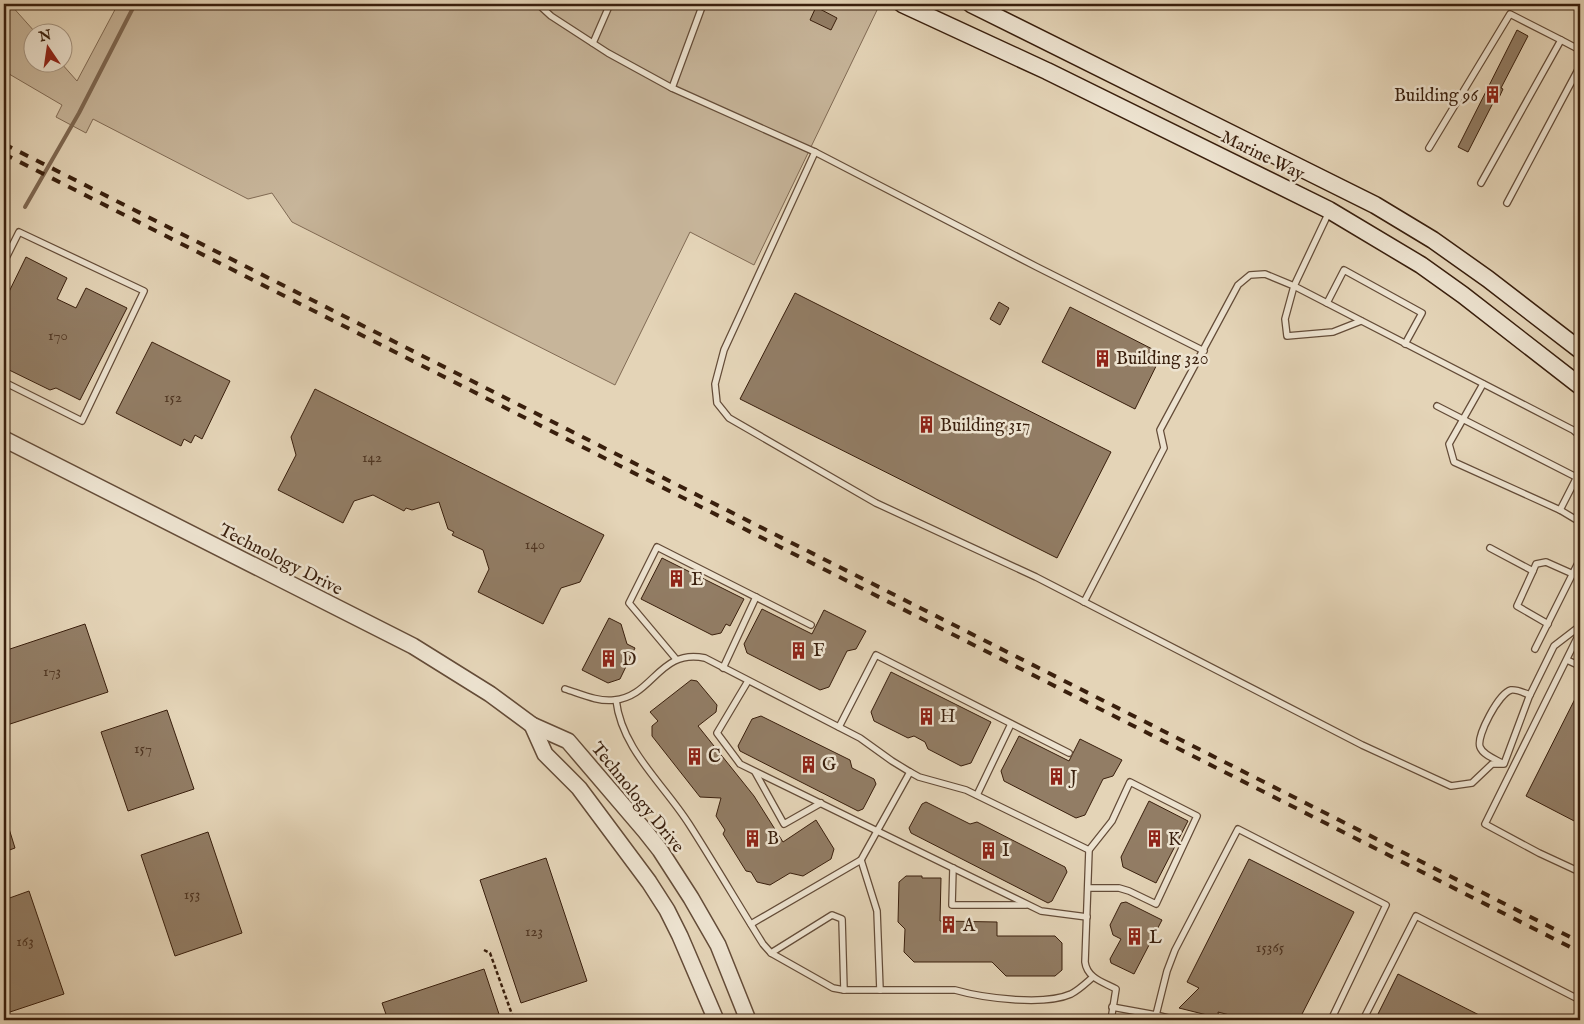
<svg xmlns="http://www.w3.org/2000/svg" width="1584" height="1024" font-family="'IM FELL English',serif">
<style>
.green{fill:#c7b59a;stroke:#806a54}
.lines{fill:none;stroke-linecap:round;stroke-linejoin:round}
.stream{stroke:#7d6650;stroke-width:4}
.building{fill:#927d65;stroke:#391f0d}
.service-casing{stroke:#644c38;stroke-width:8}
.tertiary-casing{stroke:#644c38;stroke-width:18}
.secondary-casing{stroke:#391f0d;stroke-width:19}
.path{stroke:#391f0d;stroke-width:2.5;stroke-dasharray:4 2.5;stroke-linecap:butt}
.service{stroke:#ede3d0;stroke-width:5.5}
.tertiary{stroke:#ede3d0;stroke-width:15}
.secondary{stroke:#ede3d0;stroke-width:16}
.rail{stroke:#391f0d;stroke-width:4;stroke-dasharray:9 9;stroke-linecap:butt}
.labels{text-anchor:middle;stroke-width:5;stroke-linejoin:round;paint-order:stroke}
.number-label{font-size:15px;fill:#4f3623}
.poi-label{font-size:18px;fill:#391f0d;stroke:#ede3d0;text-anchor:start}
.street-label{font-size:18px;fill:#391f0d;stroke:#ede3d0}
</style>
<rect width="100%" height="100%" fill="#e4d4b7"/>
<filter id="stains"><feTurbulence type="fractalNoise" baseFrequency=".004" numOctaves="4"/><feColorMatrix values="0 0 0 0 .2 0 0 0 0 .09 0 0 0 0 .02 0 0 0 .5 -.17"/></filter>
<radialGradient id="worn" r=".72"><stop offset=".6" stop-color="#630" stop-opacity="0"/><stop offset="1" stop-color="#630" stop-opacity=".3"/></radialGradient>
<!-- green -->
<polygon class="green" points="4,4 10,4 35,32 32,32 32,62 61,63 77,81 118,4 868,4 878,8 754,265 690,232 615,385 292,222 272,193 248,199 93,119 86,133 56,117 62,105 4,71"/>
<g class="lines">
<!-- stream -->
<polyline class="stream" points="25,207 79,113 135,4"/>
</g>
<!-- building -->
<g class="building">
<polygon points="816,7 837,18 831,30 810,20"/>
<polygon points="1517,30 1528,36 1501,88 1503,89 1497,102 1494,101 1468,152 1458,147"/>
<polygon points="26,257 67,278 57,299 76,308 86,288 127,308 80,400 56,388 50,390 5,368 4,362 4,302"/>
<polygon points="795,293 1111,452 1057,558 740,399"/>
<polygon points="999,302 1009,308 1000,325 990,319"/>
<polygon points="1070,307 1162,354 1135,409 1042,362"/>
<polygon points="152,342 230,381 202,439 195,435 191,443 184,439 181,446 116,413"/>
<polygon points="315,389 604,535 580,582 561,588 543,624 478,592 489,569 483,550 452,535 454,532 448,529 439,502 412,510 406,508 404,511 373,495 354,501 343,523 278,490 296,455 291,437"/>
<polygon points="662,558 744,599 730,626 726,624 721,633 712,635 641,599"/>
<polygon points="762,609 812,634 824,610 866,631 856,649 847,651 829,687 820,690 747,653 744,644"/>
<polygon points="609,618 621,624 627,644 635,648 620,679 608,683 582,670"/>
<polygon points="85,624 108,692 4,726 4,651"/>
<polygon points="891,672 991,722 971,763 961,766 928,749 925,742 914,736 908,738 874,721 871,712"/>
<polygon points="691,680 697,681 717,705 716,712 698,726 754,796 783,842 816,820 834,849 831,859 803,876 790,873 770,885 757,882 751,872 746,871 723,834 725,830 716,816 721,798 700,797 652,736 652,726 658,721 650,712"/>
<polygon points="1580,689 1580,824 1526,796"/>
<polygon points="167,710 194,789 128,811 101,732"/>
<polygon points="761,716 850,760 852,768 874,779 876,784 863,809 858,811 740,751 738,746 752,719"/>
<polygon points="1019,736 1069,761 1080,739 1122,760 1113,776 1103,779 1085,815 1076,818 1004,781 1001,771"/>
<polygon points="1149,801 1188,821 1156,883 1123,867 1121,857"/>
<polygon points="926,802 970,824 977,822 1065,867 1067,872 1052,901 1048,903 911,833 909,828 922,804"/>
<polygon points="4,819 6,819 15,848 4,852"/>
<polygon points="208,832 242,933 175,956 141,855"/>
<polygon points="546,858 587,981 521,1003 480,880"/>
<polygon points="1249,859 1354,912 1299,1020 1249,1020 1218,1012 1219,1018 1179,1008 1199,988 1187,982"/>
<polygon points="906,876 922,876 922,878 941,878 940,921 997,922 997,936 1055,936 1062,943 1062,970 1055,976 1006,976 992,962 914,962 904,952 905,929 898,922 899,882"/>
<polygon points="29,891 64,994 4,1014 4,900"/>
<polygon points="1126,902 1162,920 1134,974 1111,963 1110,959 1121,939 1113,935 1110,925 1121,903"/>
<polygon points="484,969 501,1020 388,1020 382,1003"/>
<polygon points="1398,974 1489,1020 1375,1020"/>
</g>
<g class="lines">
<defs>
<g id="service">
<polyline points="538,4 551,16 608,53 672,88 815,152 1037,267 1204,351"/>
<polyline points="1561,40 1580,50"/>
<polyline points="593,43 610,4"/>
<polyline points="672,88 703,4"/>
<polyline points="1429,148 1510,14 1561,40 1481,183"/>
<polyline points="815,152 724,350 715,384 717,403 729,418 876,503 1036,577 1362,745 1451,786 1472,783 1492,764 1504,764 1529,697 1554,646 1580,626"/>
<polyline points="1507,203 1580,66"/>
<polyline points="1329,212 1294,286 1573,430 1580,436"/>
<polyline points="4,262 19,232 144,291 82,421 4,382"/>
<polyline points="1327,303 1344,270 1422,313 1405,344"/>
<polyline points="1483,384 1449,444 1454,462 1560,510"/>
<polyline points="1437,406 1578,478"/>
<polyline points="1580,471 1560,510 1580,522"/>
<polyline points="1490,548 1533,571 1517,606 1548,624"/>
<polyline points="1533,571 1536,564 1546,562 1573,574"/>
<polyline points="1084,602 1164,448 1160,430 1238,285 1250,275 1265,274 1294,286 1285,319 1287,336 1333,332 1361,321"/>
<polyline points="1580,632 1485,824 1539,853 1580,872"/>
<polyline points="1535,649 1580,559"/>
<polyline points="676,659 629,603 657,547 811,625"/>
<polyline points="1567,660 1580,666"/>
<polyline points="723,668 756,597"/>
<polyline points="748,681 717,733 740,764 1041,911 1087,917"/>
<path d="M565 689C581 694 598 702 614 700 653 697 659 648 705 658L860 738 892 761 910 772 919 777 966 790 1089 850"/>
<path d="M616 700C622 750 663 783 689 824 714 863 738 904 763 944L771 953 833 988 844 990H955C983 998 1044 1006 1071 994 1079 990 1086 983 1093 977"/>
<polyline points="839,727 876,655 1069,753"/>
<path d="M1502 763C1495 759 1483 755 1480 747 1476 736 1499 693 1511 690 1517 689 1524 693 1530 695"/>
<polyline points="755,772 784,824 821,803"/>
<polyline points="977,795 1011,724"/>
<polyline points="861,860 877,911 880,990"/>
<polyline points="953,868 952,905 1026,905"/>
<path d="M1089 888H1119L1129 891 1156 904 1197 816 1130 782 1112 821 1089 850 1085 962C1087 978 1103 982 1116 989L1111 1020"/>
<polyline points="751,924 861,860 910,772"/>
<polyline points="771,953 832,915 842,919 844,990"/>
<polyline points="1112,1007 1156,1015 1176,1020"/>
<polyline points="1156,1015 1167,971 1175,950 1238,829 1386,905 1331,1020"/>
<polyline points="1363,1020 1416,916 1580,1000"/>
<polyline points="1578,1020 1580,1015"/>
</g>
<g id="tertiary">
<polyline points="4,439 413,646 490,694 532,725 568,741 645,831 660,850 691,898 718,945 748,1020"/>
<polyline points="532,725 545,754 579,788 649,882 667,910 680,936 716,1020"/>
</g>
<g id="secondary">
<polyline points="902,4 1047,71 1329,210 1421,265 1463,295 1580,386"/>
<polyline points="971,4 1375,205 1433,240 1488,279 1580,350"/>
</g>
</defs>
<!-- service casing -->
<use href="#service" class="service-casing"/>
<!-- tertiary casing -->
<use href="#tertiary" class="tertiary-casing"/>
<!-- secondary casing -->
<use href="#secondary" class="secondary-casing"/>
<!-- path -->
<polyline class="path" points="484,950 490,953 514,1020"/>
<!-- service -->
<use href="#service" class="service"/>
<!-- tertiary -->
<use href="#tertiary" class="tertiary"/>
<!-- secondary -->
<use href="#secondary" class="secondary"/>
<!-- rail -->
<g class="rail">
<polyline points="4,144 1580,942"/>
<polyline points="4,154 1580,952"/>
</g>
</g>
<!-- icons -->
<defs>
<symbol id="building-bare" viewBox="-9 -9 18 18"><path d="M-4-6H4V6H1V3H-1V6H-4ZM-2.5-4.3h1.7v1.8h-1.7ZM.8-4.3h1.7v1.8H.8ZM-2.5-1h1.7V.8h-1.7ZM.8-1h1.7V.8H.8Z" fill="#8f2418" stroke="#ede3d0" stroke-width="2.5" paint-order="stroke"/></symbol>
</defs>
<g fill-rule="evenodd">
<use href="#building-bare" x="1480" y="82" width="25" height="25"/>
<use href="#building-bare" x="1090" y="346" width="25" height="25"/>
<use href="#building-bare" x="914" y="412" width="25" height="25"/>
<use href="#building-bare" x="664" y="566" width="25" height="25"/>
<use href="#building-bare" x="786" y="638" width="25" height="25"/>
<use href="#building-bare" x="596" y="646" width="25" height="25"/>
<use href="#building-bare" x="914" y="704" width="25" height="25"/>
<use href="#building-bare" x="682" y="744" width="25" height="25"/>
<use href="#building-bare" x="796" y="752" width="25" height="25"/>
<use href="#building-bare" x="1044" y="764" width="25" height="25"/>
<use href="#building-bare" x="740" y="826" width="25" height="25"/>
<use href="#building-bare" x="1142" y="826" width="25" height="25"/>
<use href="#building-bare" x="976" y="838" width="25" height="25"/>
<use href="#building-bare" x="936" y="912" width="25" height="25"/>
<use href="#building-bare" x="1122" y="924" width="25" height="25"/>
</g>
<g class="labels">
<!-- number labels -->
<g class="number-label">
<text x="58" y="340">170</text>
<text x="173" y="402">152</text>
<text x="372" y="462">142</text>
<text x="535" y="549">140</text>
<text x="52" y="676">173</text>
<text x="143" y="753">157</text>
<text x="192" y="899">153</text>
<text x="534" y="936">123</text>
<text x="25" y="946">163</text>
<text x="1270" y="952">15365</text>
</g>
<!-- poi labels -->
<g class="poi-label">
<text x="1478" y="101" text-anchor="end">Building 96</text>
<text x="1116" y="364">Building 320</text>
<text x="940" y="431">Building 317</text>
<text x="691" y="585">E</text>
<text x="813" y="656">F</text>
<text x="622" y="665">D</text>
<text x="940" y="722">H</text>
<text x="708" y="762">C</text>
<text x="822" y="770">G</text>
<text x="1070" y="783">J</text>
<text x="767" y="844">B</text>
<text x="1168" y="845">K</text>
<text x="1002" y="856">I</text>
<text x="963" y="931">A</text>
<text x="1149" y="943">L</text>
</g>
<!-- street labels -->
<g class="street-label">
<text transform="translate(1263 155) rotate(26)" y="6">Marine Way</text>
<text transform="translate(281 559) rotate(27)" y="6">Technology Drive</text>
<text transform="translate(638 797) rotate(51)" y="6">Technology Drive</text>
</g>
</g>
<!-- margin -->
<rect width="1584" height="1024" fill="none" stroke="#e4d4b7" stroke-width="20"/>
<rect x="5" y="5" width="1574" height="1014" fill="none" stroke="#391f0d" stroke-width="2.5"/>
<rect x="10" y="10" width="1564" height="1004" fill="none" stroke="#391f0d"/>
<!-- north arrow -->
<g transform="translate(48 48) rotate(347)"><circle r="24" fill="#ede3d0" stroke="#a59582"/>
<path d="M0-4L9 19L0 12L-9 19Z" fill="#8f2418"/>
<text y="-8" font-size="14" font-weight="bold" text-anchor="middle" fill="#391f0d">N</text>
</g>
<rect width="100%" height="100%" filter="url(#stains)"/>
<rect width="100%" height="100%" fill="url(#worn)"/>
</svg>
